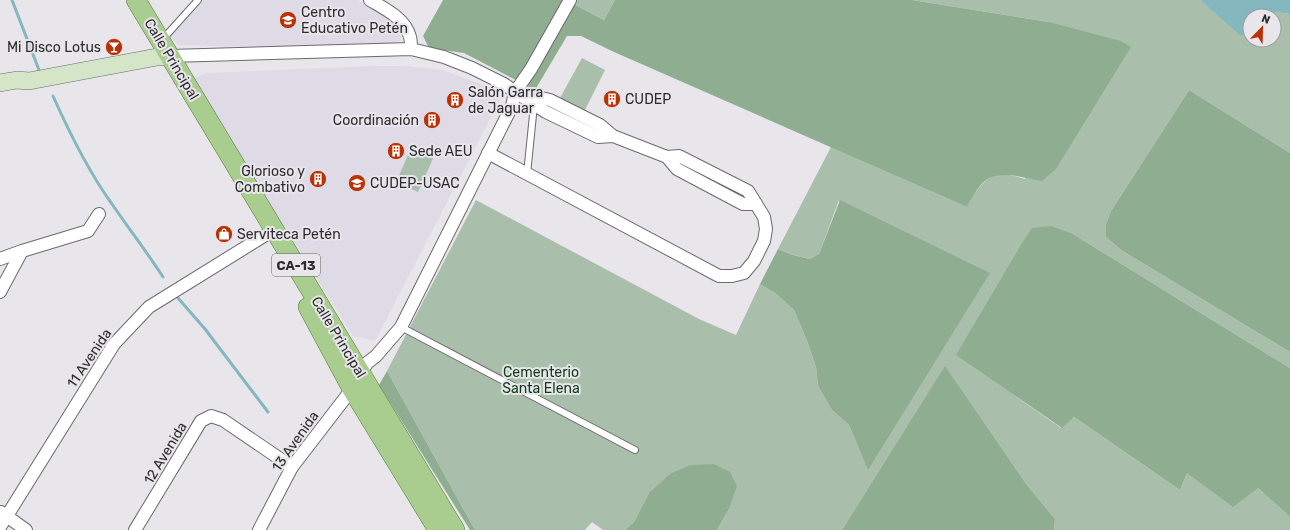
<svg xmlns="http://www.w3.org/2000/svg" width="1290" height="530" font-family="Rubik,sans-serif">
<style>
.built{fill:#dedbe7}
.green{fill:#aabfab}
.forest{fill:#8fae91}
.water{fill:#85b7bf}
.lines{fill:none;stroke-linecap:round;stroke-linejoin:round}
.stream{stroke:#85b7bf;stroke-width:3}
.lane-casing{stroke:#6b6a6e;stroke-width:8}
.street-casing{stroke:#6b6a6e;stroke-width:14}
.secondary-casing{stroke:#6b6a6e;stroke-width:18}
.primary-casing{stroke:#577f3c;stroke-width:20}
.lane{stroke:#fff;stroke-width:6}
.street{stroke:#fff;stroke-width:12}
.secondary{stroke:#d4e6c7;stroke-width:17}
.primary{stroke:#a8cd8e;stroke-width:19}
.labels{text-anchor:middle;stroke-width:4;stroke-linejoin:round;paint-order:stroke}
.shield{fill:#e8e6eb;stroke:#646467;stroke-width:1}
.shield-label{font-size:13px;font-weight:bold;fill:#2c2c2e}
.poi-label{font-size:14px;fill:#2c2c2e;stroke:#e8e6eb;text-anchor:start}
.street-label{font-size:14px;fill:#2c2c2e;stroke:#e8e6eb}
.park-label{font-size:14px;fill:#0b3c15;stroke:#e8e6eb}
</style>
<rect width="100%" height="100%" fill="#e8e6eb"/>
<!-- built -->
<g class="built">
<polygon points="204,0 358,0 385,15 398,25 402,33 401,40 393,45 255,47 178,45 170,37"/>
<polygon points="372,66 406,66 443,70 491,88 502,96 375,341 353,336 192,79 206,73 230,72"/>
</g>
<!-- green -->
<g class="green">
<polygon points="566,0 615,0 604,20"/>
<path d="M912 0H1200L1241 35 1250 29V40H1274V16H1270L1276 12 1290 14V153L1189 90 1111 211 1106 224V237L1121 250 1290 352V368L1073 234 957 355 1061 428 1074 417 1180 490 1187 473 1258 488 1290 517V530H1054L1055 519 1027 485 945 367 842 530H717L729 509 649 493 634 522 625 530H603L592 522 585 530H475L387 371 476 200 699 319 736 335 760 284 775 293 794 310 806 338 816 367 818 386 832 410 849 425 868 469 839 200 819 254 810 259 793 255 778 249 831 147 967 207C975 193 984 175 1003 174 1009 174 1018 177 1025 179L1049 22Z"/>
<polygon points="582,58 605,70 585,110 560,98"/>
<polygon points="413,144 435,154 418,192 396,182"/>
</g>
<!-- forest -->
<g class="forest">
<path d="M443 0H566L604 20 615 0H912L1049 22 1121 41 1131 47 1056 169 1042 181C1022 178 995 167 980 186 975 192 971 200 967 207L614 52 581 36H567L535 90 464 53 429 48 423 36Z"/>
<polygon points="1189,90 1290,153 1290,352 1121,250 1106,237 1106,224 1111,211"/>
<polygon points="840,200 990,273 868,470 849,425 832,410 818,386 816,367 806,338 794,310 775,293 760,284 778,249 793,255 810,259 819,254"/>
<polygon points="1051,226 1073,234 1290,368 1290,517 1258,488 1233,507 1187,473 1180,490 1074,417 1062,428 956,355 1022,243 1032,228"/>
<polygon points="945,366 1027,485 1055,519 1054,530 842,530"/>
<polygon points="387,371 475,530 470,530 379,385"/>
<polygon points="714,464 730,472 737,486 729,509 717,530 625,530 634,522 649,493 670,474 690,465"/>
</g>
<!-- water -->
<polygon class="water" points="1200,0 1290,0 1290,14 1276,12 1270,16 1250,16 1250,29 1241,36"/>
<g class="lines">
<!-- stream -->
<g class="stream">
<polyline points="12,0 39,70"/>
<path d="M53 96C70 134 88 171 112 204 129 229 147 252 163 277"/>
<polyline points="178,298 205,329 268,412"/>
</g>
<defs>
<g id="lane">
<polyline points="162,40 198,0"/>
<polyline points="527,174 534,105"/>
<polyline points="401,327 635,450"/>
</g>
<g id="street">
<path d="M370 0C385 9 405 18 410 37 411 40 411 45 411 49"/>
<polyline points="170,56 411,49 444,57 472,68 504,84 515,92 546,112 598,137 613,136"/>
<polyline points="488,153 719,276 732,276 744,273 754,261 764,241 766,229 764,217 748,191 679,156 667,157 613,136 600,125 550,100 515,92"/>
<polyline points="667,157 677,169 743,204 756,204"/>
<polyline points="0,259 22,251"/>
<polyline points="0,292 22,251 88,231 99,214"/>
<polyline points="1,512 26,530"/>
<polyline points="0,527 114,344 149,307 267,234"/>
<polyline points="135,530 201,421 211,416 223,420 292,467"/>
<polyline points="259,530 292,467 352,389 367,363 376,356 401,327 512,106 515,92 531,69 570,0"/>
</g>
<polyline id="secondary" points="0,83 17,80 29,81 157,57 170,56"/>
<g id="primary">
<polyline points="136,0 455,530"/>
<polyline points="308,307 352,389 438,530"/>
</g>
</defs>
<!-- lane casing -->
<use href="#lane" class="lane-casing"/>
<!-- street casing -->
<use href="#street" class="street-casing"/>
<!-- secondary casing -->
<use href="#secondary" class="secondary-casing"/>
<!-- primary casing -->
<use href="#primary" class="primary-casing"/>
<!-- lane -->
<use href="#lane" class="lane"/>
<!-- street -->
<use href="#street" class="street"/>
<!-- secondary -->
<use href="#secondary" class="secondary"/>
<!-- primary -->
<use href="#primary" class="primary"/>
</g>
<!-- icons -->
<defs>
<symbol id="school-disc" viewBox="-11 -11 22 22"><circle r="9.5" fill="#ba3105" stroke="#e8e6eb"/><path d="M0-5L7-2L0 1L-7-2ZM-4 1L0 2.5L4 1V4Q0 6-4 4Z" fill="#fff"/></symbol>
<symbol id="bar-disc" viewBox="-11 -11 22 22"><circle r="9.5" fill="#ba3105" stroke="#e8e6eb"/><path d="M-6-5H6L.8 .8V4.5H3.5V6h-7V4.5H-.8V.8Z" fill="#fff"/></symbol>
<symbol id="building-disc" viewBox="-11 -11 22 22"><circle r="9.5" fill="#ba3105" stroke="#e8e6eb"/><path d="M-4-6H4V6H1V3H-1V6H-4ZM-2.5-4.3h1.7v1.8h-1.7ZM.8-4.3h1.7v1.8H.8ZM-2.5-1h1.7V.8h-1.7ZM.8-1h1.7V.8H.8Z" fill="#fff"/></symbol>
<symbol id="university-disc" viewBox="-11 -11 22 22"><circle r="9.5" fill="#ba3105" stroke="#e8e6eb"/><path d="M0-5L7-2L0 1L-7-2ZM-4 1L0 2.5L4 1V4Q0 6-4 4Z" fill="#fff"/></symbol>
<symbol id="shop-disc" viewBox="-11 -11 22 22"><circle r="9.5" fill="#ba3105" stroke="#e8e6eb"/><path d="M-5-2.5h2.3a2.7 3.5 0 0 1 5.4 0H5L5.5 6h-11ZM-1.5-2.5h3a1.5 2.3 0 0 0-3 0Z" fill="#fff"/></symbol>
</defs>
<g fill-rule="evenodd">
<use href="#school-disc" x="278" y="10" width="20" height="20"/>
<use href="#bar-disc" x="104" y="37" width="20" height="20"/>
<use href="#building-disc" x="602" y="89" width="20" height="20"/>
<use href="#building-disc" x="445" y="90" width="20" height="20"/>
<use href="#building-disc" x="422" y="110" width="20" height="20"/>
<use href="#building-disc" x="386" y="141" width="20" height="20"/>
<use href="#building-disc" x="308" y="169" width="20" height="20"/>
<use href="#university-disc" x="347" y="173" width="20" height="20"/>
<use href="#shop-disc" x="214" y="224" width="20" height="20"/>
</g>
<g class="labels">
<!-- shield labels -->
<rect class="shield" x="272" y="254" width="48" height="22" rx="3"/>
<g class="shield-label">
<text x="296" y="270">CA-13</text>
</g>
<!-- poi labels -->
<g class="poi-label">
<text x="301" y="17">Centro<tspan x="301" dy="16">Educativo Petén</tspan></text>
<text x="101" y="52" text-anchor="end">Mi Disco Lotus</text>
<text x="468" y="97">Salón Garra<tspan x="468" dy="16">de Jaguar</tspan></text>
<text x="625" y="104">CUDEP</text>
<text x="419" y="125" text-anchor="end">Coordinación</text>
<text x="409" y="156">Sede AEU</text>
<text x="305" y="176" text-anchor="end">Glorioso y<tspan x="305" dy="16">Combativo</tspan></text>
<text x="370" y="188">CUDEP-USAC</text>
<text x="237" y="239">Serviteca Petén</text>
</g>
<!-- street labels -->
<g class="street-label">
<text transform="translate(172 59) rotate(59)" y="5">Calle Principal</text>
<text transform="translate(339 337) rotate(59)" y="5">Calle Principal</text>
<text transform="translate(89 358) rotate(-56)" y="5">11 Avenida</text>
<text transform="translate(295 441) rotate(-55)" y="5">13 Avenida</text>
<text transform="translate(165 453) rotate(-59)" y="5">12 Avenida</text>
</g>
<!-- park labels -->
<g class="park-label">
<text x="541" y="377">Cementerio<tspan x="541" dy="16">Santa Elena</tspan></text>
</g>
</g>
<!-- north arrow -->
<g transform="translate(1262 28) rotate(23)"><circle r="19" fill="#e8e6eb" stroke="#9d9c9f"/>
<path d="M0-3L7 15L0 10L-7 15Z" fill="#ba3105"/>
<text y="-6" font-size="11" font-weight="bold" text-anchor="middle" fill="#2c2c2e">N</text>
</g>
</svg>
